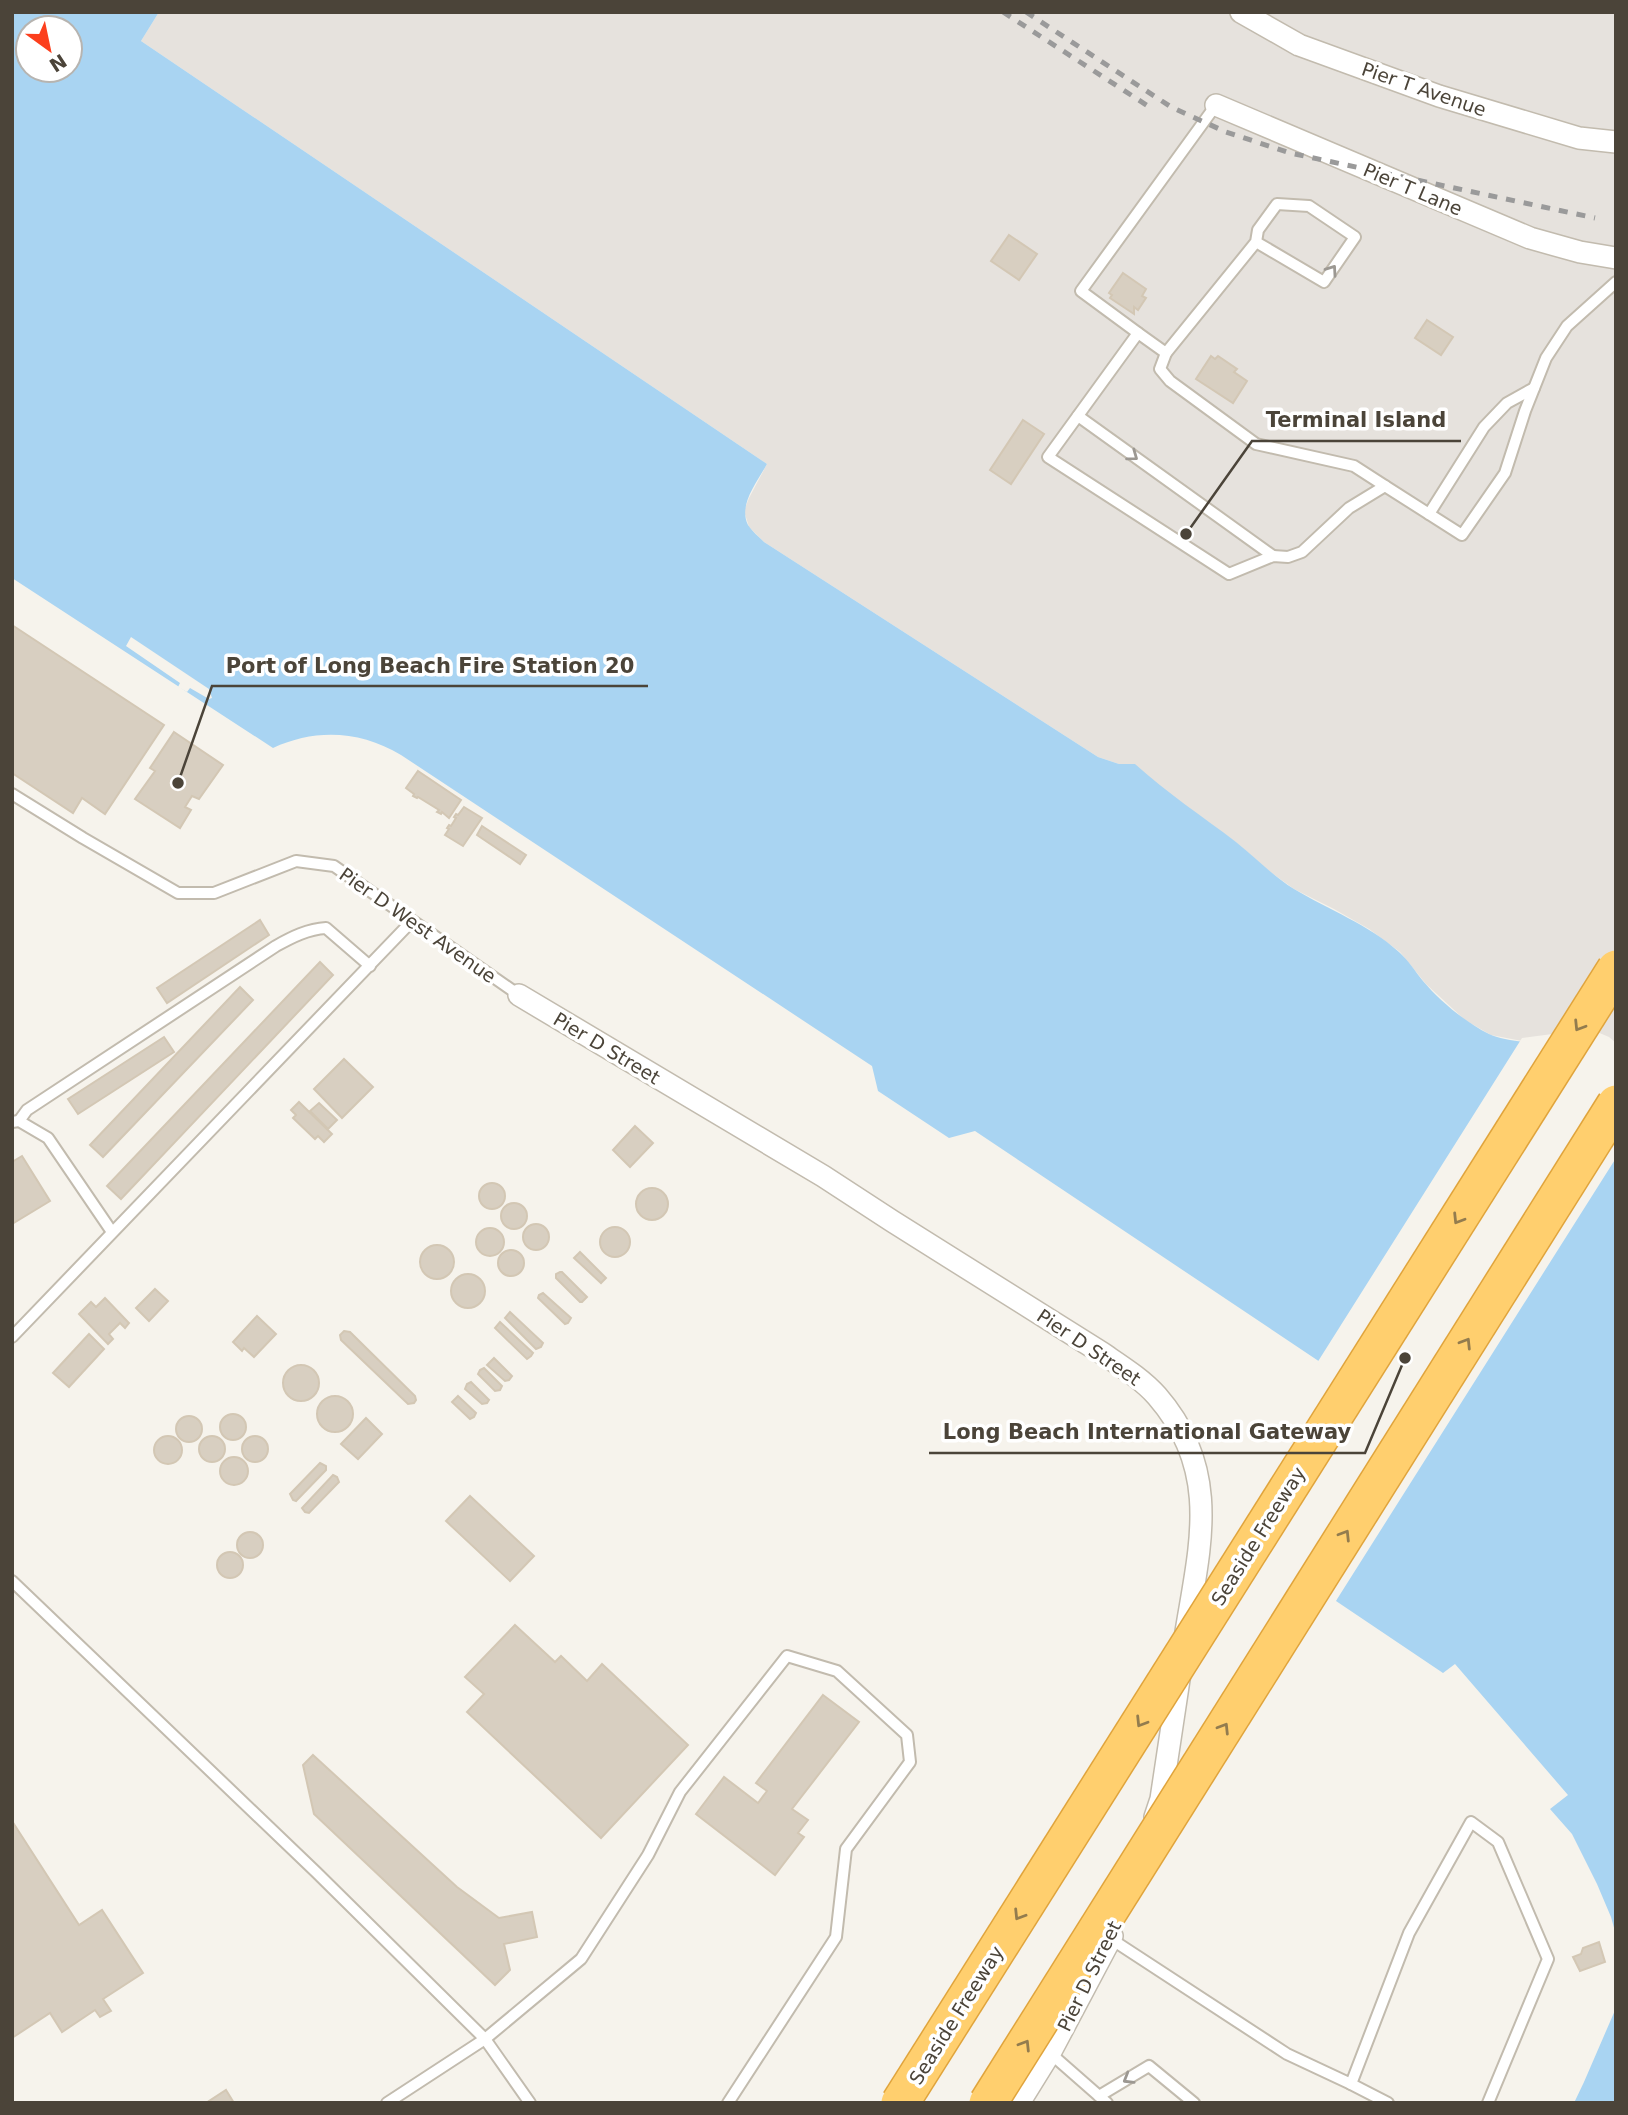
<svg xmlns="http://www.w3.org/2000/svg" width="1628" height="2115" font-family="'DejaVu Sans',sans-serif">
<style>
.industrial{fill:#e6e2dd}
.water{fill:#a9d4f2;fill-rule:evenodd}
.pier{fill:#f6f3ec}
.building{fill:#d8cfc1;stroke:#d3c7b4;stroke-width:2}
.lines{fill:none;stroke-linecap:round;stroke-linejoin:round}
.lane-casing{stroke:#c2bbae;stroke-width:14}
.street-casing{stroke:#c2bbae;stroke-width:24}
.lane{stroke:#fff;stroke-width:10}
.street{stroke:#fff;stroke-width:21}
.rail{stroke:#9a9a9a;stroke-width:5;stroke-dasharray:9 9;stroke-linecap:butt}
.highway-bridge-casing{stroke:#e0a43c;stroke-width:40;stroke-linecap:butt}
.highway-bridge{stroke:#ffcf6e;stroke-width:37}
.oneway{stroke:#9c9892}
.oneway2{stroke:#937c4e}
.labels{text-anchor:middle;stroke-width:7;stroke-linejoin:round;paint-order:stroke}
.street-label{font-size:19px;fill:#4b4439;stroke:#fff}
.leader{fill:none;stroke:#4b4439;stroke-width:2.5}
.callout-dot{fill:#4b4439;stroke:#fff;stroke-width:2.5}
.callout-label{font-size:21px;text-anchor:middle;font-weight:bold;fill:#4b4439;stroke:#fff;stroke-width:7;stroke-linejoin:round;paint-order:stroke}
</style>
<rect width="100%" height="100%" fill="#f6f3ec"/>
<!-- industrial -->
<polygon class="industrial" points="159,12 1616,12 1616,1047 1522,1041 1491,1035 1465,1020 1426,984 1400,952 1369,929 1334,909 1294,889 1269,871 1237,843 1161,788 1135,765 1119,764 1098,757 764,542 749,527 744,511 749,498 767,464 141,41"/>
<!-- water -->
<g class="water">
<path d="M12 12H159L141 41 767 464C757 482 738 505 748 525 752 531 759 537 764 542L1098 757 1119 764H1135C1167 793 1202 816 1236 842 1256 858 1273 876 1294 889 1329 910 1368 924 1399 952 1408 960 1415 971 1423 981 1440 1001 1465 1022 1489 1034 1515 1046 1584 1045 1616 1047V1935L1611 1917 1597 1884 1572 1834 1550 1809 1568 1795 1455 1664 1443 1673 1336 1601 1367 1448 1364 1427 1329 1368 975 1131 949 1138 878 1091 872 1066 401 755C361 731 316 728 273 748L12 578ZM28 28H70V70H28Z"/>
<polygon points="1616,2008 1616,2103 1574,2103 1584,2082"/>
</g>
<!-- pier -->
<g class="pier">
<polygon points="131,637 209,689 212,698 209,699 190,688 187,692 178,687 180,683 126,646"/>
<polygon points="1590,1029 1609,1037 1616,1043 1616,1158 1334,1604 1324,1572 1342,1520 1358,1446 1360,1444 1364,1444 1358,1418 1346,1394 1332,1376 1317,1363 1522,1038"/>
</g>
<!-- building -->
<g class="building">
<polygon points="1009,235 1037,254 1019,280 991,261"/>
<polygon points="1123,273 1146,289 1142,296 1146,298 1138,310 1134,307 1134,314 1110,298 1112,295 1109,293"/>
<polygon points="1427,320 1453,337 1441,355 1415,338"/>
<polygon points="1211,356 1215,359 1218,356 1237,369 1234,372 1247,381 1233,403 1196,379"/>
<polygon points="1023,420 1044,434 1011,484 990,470"/>
<polygon points="12,625 164,725 105,814 82,798 73,813 12,773"/>
<polygon points="174,732 223,765 199,799 192,796 185,807 191,810 180,828 135,799 155,771 150,768"/>
<polygon points="418,771 461,800 449,818 442,812 441,814 437,812 439,810 418,797 417,798 413,796 414,794 406,788"/>
<polygon points="464,807 482,818 463,846 445,835 449,829 447,828 449,825 451,826 456,818 454,817 456,814 458,815"/>
<polygon points="482,826 526,855 520,864 477,835"/>
<polygon points="260,920 269,935 167,1003 157,988"/>
<polygon points="320,962 333,975 121,1199 107,1186"/>
<polygon points="240,987 253,1000 103,1157 90,1145"/>
<polygon points="164,1037 174,1052 78,1114 68,1099"/>
<polygon points="344,1059 373,1087 342,1118 314,1089"/>
<polygon points="299,1102 332,1134 324,1142 318,1136 315,1139 293,1118 296,1115 291,1110"/>
<polygon points="319,1103 337,1120 328,1129 310,1111"/>
<polygon points="635,1126 653,1143 630,1167 613,1150"/>
<polygon points="22,1156 50,1201 12,1224 12,1162"/>
<circle cx="492" cy="1196" r="13"/>
<circle cx="652" cy="1204" r="16"/>
<circle cx="514" cy="1216" r="13"/>
<circle cx="536" cy="1237" r="13"/>
<circle cx="615" cy="1242" r="15"/>
<circle cx="490" cy="1242" r="14"/>
<circle cx="437" cy="1262" r="17"/>
<circle cx="511" cy="1263" r="13"/>
<polygon points="580,1252 606,1278 601,1283 574,1258"/>
<polygon points="560,1272 562,1272 587,1297 582,1302 580,1302 556,1278 556,1274"/>
<circle cx="468" cy="1291" r="17"/>
<polygon points="155,1289 168,1301 149,1321 136,1308"/>
<polygon points="543,1293 571,1318 568,1323 565,1324 538,1298 539,1295"/>
<polygon points="105,1298 129,1323 125,1328 120,1323 109,1334 113,1339 108,1344 79,1314 91,1302 96,1307"/>
<polygon points="510,1312 543,1343 541,1347 536,1349 505,1318"/>
<polygon points="257,1316 276,1334 254,1357 244,1348 242,1351 233,1342"/>
<polygon points="500,1322 533,1353 531,1356 527,1359 495,1328"/>
<polygon points="344,1331 350,1332 415,1396 416,1400 414,1403 408,1404 341,1340 340,1335"/>
<polygon points="89,1334 104,1349 69,1387 53,1373"/>
<polygon points="494,1358 512,1376 509,1380 505,1381 487,1365"/>
<circle cx="301" cy="1383" r="18"/>
<polygon points="484,1368 502,1386 500,1390 495,1391 478,1374 480,1370"/>
<polygon points="471,1382 489,1400 487,1403 482,1404 465,1389 467,1384"/>
<circle cx="335" cy="1414" r="18"/>
<polygon points="458,1396 476,1413 474,1417 470,1419 452,1402"/>
<circle cx="233" cy="1427" r="13"/>
<circle cx="189" cy="1429" r="13"/>
<polygon points="366,1418 382,1434 358,1459 341,1444"/>
<circle cx="212" cy="1449" r="13"/>
<circle cx="255" cy="1449" r="13"/>
<circle cx="168" cy="1450" r="14"/>
<circle cx="234" cy="1471" r="14"/>
<polygon points="320,1463 326,1466 326,1470 296,1501 293,1500 290,1494"/>
<polygon points="333,1475 337,1477 339,1482 309,1513 305,1512 302,1508"/>
<polygon points="470,1496 534,1556 510,1581 446,1521"/>
<circle cx="250" cy="1545" r="13"/>
<circle cx="230" cy="1565" r="13"/>
<polygon points="515,1625 555,1662 561,1656 587,1681 602,1664 688,1745 601,1838 467,1712 484,1694 465,1677"/>
<polygon points="823,1695 859,1722 792,1809 808,1820 798,1833 804,1837 775,1875 696,1814 724,1777 758,1803 767,1791 756,1783"/>
<polygon points="313,1755 457,1887 499,1918 532,1912 537,1937 504,1944 510,1970 495,1985 314,1814 303,1765"/>
<polygon points="12,1821 79,1925 102,1910 143,1973 103,1999 111,2011 100,2017 95,2010 62,2032 50,2013 12,2038"/>
<polygon points="1599,1942 1605,1962 1580,1971 1573,1957 1581,1954 1583,1948"/>
<polygon points="226,2090 234,2103 206,2103"/>
</g>
<g class="lines">
<defs>
<g id="lane">
<polyline points="1216,105 1081,291 1138,333 1048,457 1229,574 1273,556 1288,557 1302,552 1349,508 1385,486 1462,535 1505,473 1525,411 1546,358 1567,326 1616,282"/>
<polyline points="1138,333 1166,353 1160,369 1170,381 1256,444 1354,466 1385,486"/>
<polyline points="1166,353 1256,242 1258,230 1277,204 1309,206 1355,237 1324,282 1256,242"/>
<polyline points="1078,416 1273,556"/>
<polyline points="1429,514 1484,427 1507,403 1534,388"/>
<polyline points="12,794 83,838 178,893 214,893 296,861 334,866 519,995"/>
<path d="M19 1121 27 1110 276 946C292 937 308 929 326 928L370 966"/>
<polyline points="12,1122 19,1121 48,1138 112,1232"/>
<polyline points="12,1337 412,921"/>
<polyline points="12,1581 316,1872 485,2039 530,2103"/>
<polyline points="1111,1939 1287,2054 1351,2084 1409,1933 1471,1822 1498,1842 1548,1959 1488,2103"/>
<polyline points="1050,2053 1107,2103"/>
<polyline points="1351,2084 1388,2103"/>
<polyline points="1099,2096 1149,2066 1194,2103"/>
<polyline points="387,2103 485,2039 581,1959 648,1855 680,1792 787,1656 837,1671 907,1735 910,1762 846,1849 836,1937 728,2103"/>
</g>
<g id="street">
<polyline points="1241,12 1299,45 1439,96 1579,138 1616,142"/>
<polyline points="1216,105 1530,238 1580,252 1616,258"/>
<path d="M519 995 823 1176 892 1221 1102 1353C1121 1366 1142 1379 1157 1396 1223 1472 1199 1549 1185 1638"/>
<polyline points="1155,1817 1161,1799 1180,1673"/>
<polyline points="1019,2103 1050,2053 1112,1936"/>
</g>
</defs>
<!-- lane casing -->
<use href="#lane" class="lane-casing"/>
<!-- street casing -->
<use href="#street" class="street-casing"/>
<!-- lane -->
<use href="#lane" class="lane"/>
<!-- street -->
<use href="#street" class="street"/>
<!-- rail -->
<g class="rail">
<polyline points="1003,12 1151,108"/>
<polyline points="1026,12 1171,107 1226,132 1290,153 1595,218"/>
</g>
<defs>
<g id="highway-bridge">
<polyline points="900,2103 1616,969"/>
<polyline points="988,2103 1616,1104"/>
</g>
</defs>
<!-- highway-bridge casing -->
<use href="#highway-bridge" class="highway-bridge-casing"/>
<!-- highway-bridge -->
<use href="#highway-bridge" class="highway-bridge"/>
</g>
<!-- one-way arrows -->
<defs><path id="oneway-chevron" d="M-2-3.5L2.5 0L-2 3.5" fill="none" stroke-width="1.6" stroke-linecap="round" stroke-linejoin="round" transform="scale(1.75)"/></defs>
<g class="oneway">
<use href="#oneway-chevron" transform="translate(1332 270) rotate(-55)"/>
<use href="#oneway-chevron" transform="translate(1133 456) rotate(36)"/>
<use href="#oneway-chevron" transform="translate(1128 2079) rotate(149)"/>
</g>
<g class="oneway2">
<use href="#oneway-chevron" transform="translate(1579 1026) rotate(122)"/>
<use href="#oneway-chevron" transform="translate(1458 1219) rotate(122)"/>
<use href="#oneway-chevron" transform="translate(1466 1343) rotate(-58)"/>
<use href="#oneway-chevron" transform="translate(1345 1535) rotate(-58)"/>
<use href="#oneway-chevron" transform="translate(1141 1722) rotate(122)"/>
<use href="#oneway-chevron" transform="translate(1224 1728) rotate(-58)"/>
<use href="#oneway-chevron" transform="translate(1019 1915) rotate(122)"/>
<use href="#oneway-chevron" transform="translate(1025 2045) rotate(-58)"/>
</g>
<g class="labels">
<!-- street labels -->
<g class="street-label">
<text transform="translate(1424 89) rotate(19)" y="7">Pier T Avenue</text>
<text transform="translate(1413 189) rotate(23)" y="7">Pier T Lane</text>
<text transform="translate(418 925) rotate(35)" y="7">Pier D West Avenue</text>
<text transform="translate(607 1048) rotate(31)" y="7">Pier D Street</text>
<text transform="translate(1089 1347) rotate(34)" y="7">Pier D Street</text>
<text transform="translate(1258 1536) rotate(-58)" y="7">Seaside Freeway</text>
<text transform="translate(1089 1976) rotate(-64)" y="7">Pier D Street</text>
<text transform="translate(956 2015) rotate(-58)" y="7">Seaside Freeway</text>
</g>
</g>
<!-- callouts -->
<path class="leader" d="M1186 534L1252 441H1461M178 783L212 686H648M1405 1358L1365 1453H929"/>
<g class="callout-dot">
<circle cx="1186" cy="534" r="7"/>
<circle cx="178" cy="783" r="7"/>
<circle cx="1405" cy="1358" r="7"/>
</g>
<g class="callout-label">
<text x="1356" y="427">Terminal Island</text>
<text x="430" y="673">Port of Long Beach Fire Station 20</text>
<text x="1147" y="1439">Long Beach International Gateway</text>
</g>
<!-- border -->
<rect width="1628" height="2115" fill="none" stroke="#4b4439" stroke-width="28"/>
<!-- north arrow -->
<g transform="translate(49 49) rotate(147)"><circle r="33" fill="#ffffff" stroke="#b7b4b0" stroke-width="2"/>
<path d="M0-5L12 26L0 18L-12 26Z" fill="#fc3f1d"/>
<text y="-10" font-size="19" font-weight="bold" text-anchor="middle" fill="#4b4439">N</text>
</g>
</svg>
